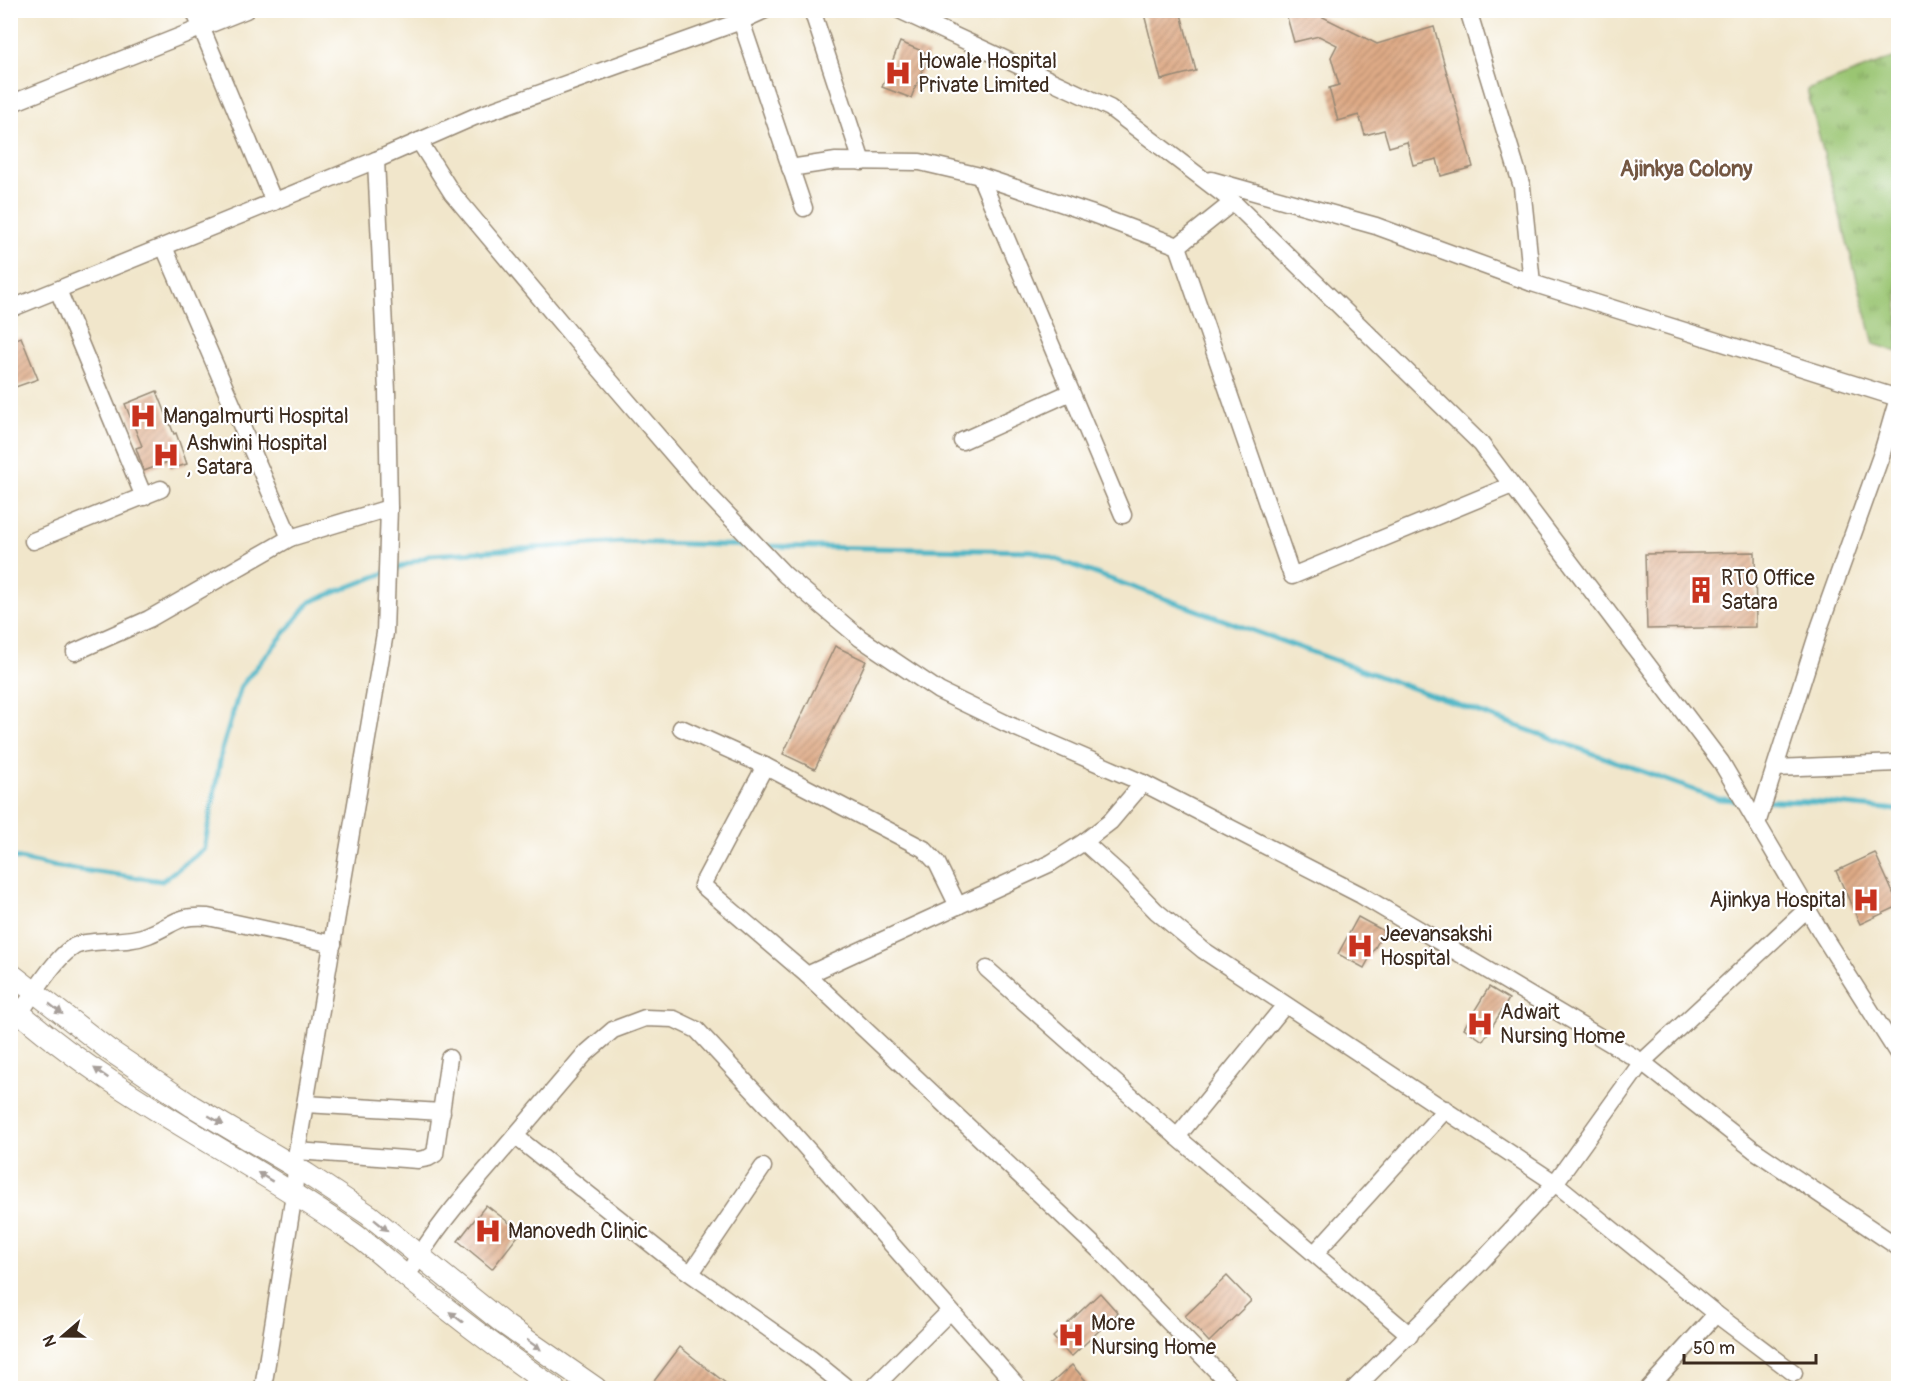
<svg xmlns="http://www.w3.org/2000/svg" width="1909" height="1399" font-family="Pangolin,sans-serif">
<style>
.grass{fill:url(#grass-tufts);stroke:#6a7848;stroke-width:1.5}
.lines{fill:none;stroke-linecap:round;stroke-linejoin:round}
.stream{stroke:#48b4c5;stroke-width:5}
.building{fill:url(#building-hatch)}
.minor-casing{stroke:#968874;stroke-width:19}
.tertiary-casing{stroke:#968874;stroke-width:23}
.minor{stroke:#fff;stroke-width:16}
.tertiary{stroke:#fff;stroke-width:21}
.oneway{fill:#a79f9a}
.labels{text-anchor:middle;stroke-width:4.5;stroke-linejoin:round;paint-order:stroke}
.poi-label{font-size:21px;fill:#3b2a1e;stroke:#fff;text-anchor:start}
.neighbourhood-label{font-size:22px;font-weight:bold;fill:#745742;stroke:#fff}
</style>
<defs>
<pattern id="grass-tufts" width="24" height="20" patternUnits="userSpaceOnUse" patternTransform="scale(1.5)"><rect width="24" height="20" fill="#9ac572"/><path d="M3 7l-1-3M5 7V3M7 7l1-3M15 17l-1-3M17 17v-4M19 17l1-3" fill="none" stroke="#7fa05d"/></pattern>
<pattern id="building-hatch" width="6" height="6" patternUnits="userSpaceOnUse" patternTransform="scale(1.5)"><rect width="6" height="6" fill="#deaa86"/><path d="M-1 1l2-2M0 6l6-6M5 7l2-2" fill="none" stroke="#b58b6d"/></pattern>
</defs>
<rect width="100%" height="100%" fill="#fff"/>
<filter id="ink" filterUnits="userSpaceOnUse"><feTurbulence type="fractalNoise" baseFrequency=".0167" numOctaves="2"/><feDisplacementMap in="SourceGraphic" scale="12" xChannelSelector="R" yChannelSelector="G"/><feConvolveMatrix kernelMatrix="1 2 1 2 8 2 1 2 1" color-interpolation-filters="sRGB"/></filter>
<filter id="wash" filterUnits="userSpaceOnUse"><feTurbulence type="fractalNoise" baseFrequency=".008" numOctaves="4" result="noise"/><feDisplacementMap in="SourceGraphic" scale="24" xChannelSelector="R" yChannelSelector="G"/><feGaussianBlur stdDeviation="1.35" result="paint"/><feColorMatrix in="noise" values="0 0 0 0 0 0 0 0 0 0 0 0 0 0 0 0 0 1.4 0 .05"/><feComposite in="paint" operator="in"/></filter>
<g filter="url(#wash)">
<rect width="100%" height="100%" fill="#f1e6cb"/>
<!-- grass -->
<polygon class="grass" points="1898,56 1898,352 1874,344 1807,90"/>
<g class="lines">
<!-- stream -->
<g class="stream">
<polyline points="762,546 1033,551 1719,799 1738,800"/>
<polyline points="1748,800 1814,802 1898,810"/>
<polyline points="10,857 52,866 162,881 204,849 222,750 241,686 310,602 431,555 622,542 753,546"/>
</g>
</g>
<g id="blocks">
<!-- building -->
<g class="building">
<polygon points="1143,10 1180,10 1196,71 1161,80"/>
<polygon points="1285,10 1309,10 1377,44 1434,27 1473,167 1441,176 1437,159 1413,165 1407,142 1389,147 1384,130 1365,135 1359,115 1338,121 1329,88 1339,85 1331,57 1337,45 1319,36 1294,42"/>
<polygon points="900,42 929,54 911,98 882,87"/>
<polygon points="21,337 38,379 10,389 10,341"/>
<polygon points="157,391 174,434 176,433 187,464 171,469 168,462 144,471 136,448 142,446 125,404"/>
<polygon points="1755,552 1756,627 1647,629 1645,554"/>
<polygon points="835,646 866,661 815,769 783,754"/>
<polygon points="1875,853 1899,906 1860,924 1836,871"/>
<polygon points="1358,917 1384,931 1364,968 1338,954"/>
<polygon points="1489,987 1509,999 1483,1041 1464,1028"/>
<polygon points="486,1205 521,1232 492,1269 458,1241"/>
<polygon points="1227,1276 1251,1301 1209,1342 1185,1316"/>
<polygon points="1100,1293 1118,1313 1071,1357 1053,1337"/>
<polygon points="680,1347 733,1389 648,1389"/>
<polygon points="1072,1365 1093,1389 1045,1389"/>
</g>
</g>
</g>
<g filter="url(#ink)">
<use href="#blocks" fill-opacity="0" stroke="#968874" stroke-width="1.5"/>
<g class="lines">
<defs>
<g id="minor">
<polyline points="194,10 274,202"/>
<polyline points="812,10 862,162"/>
<polyline points="899,10 1110,108 1233,202 1481,444 1721,762 1822,934 1898,1054"/>
<polyline points="1468,10 1522,187 1532,283"/>
<polyline points="741,21 804,208"/>
<polyline points="10,104 246,10"/>
<polyline points="419,141 452,193 593,361 704,490 785,575 860,638 939,691 1005,723 1143,783 1361,895 1642,1062 1555,1183 1480,1263 1355,1388"/>
<polyline points="790,168 836,161 920,162 980,176 1090,213 1178,246 1233,202"/>
<polyline points="980,176 1123,515"/>
<polyline points="1211,180 1376,226 1532,283 1898,398"/>
<polyline points="1178,246 1292,576 1512,485"/>
<polyline points="164,247 290,538 389,508"/>
<polyline points="58,290 144,497"/>
<polyline points="10,309 376,160 474,117 741,21 765,10"/>
<polyline points="962,441 1071,392"/>
<polyline points="33,541 161,489"/>
<polyline points="75,652 149,619 290,538"/>
<polyline points="681,728 765,766 924,849 937,863 958,906"/>
<polyline points="765,766 702,885 807,975 1051,863 1084,842 1110,822 1143,783"/>
<polyline points="1776,768 1898,763"/>
<polyline points="1757,824 1820,626 1882,453 1898,398"/>
<polyline points="1084,842 1122,876 1156,911 1203,950 1555,1183 1716,1314 1794,1373"/>
<polyline points="1807,909 1642,1062 1754,1150 1898,1247"/>
<polyline points="987,969 1177,1137 1410,1335"/>
<polyline points="807,975 1100,1251 1233,1388"/>
<path d="M20 1013C32 996 55 958 72 948 78 943 86 943 94 942 112 940 131 942 148 935 176 924 175 915 208 917L333 944"/>
<polyline points="305,1104 442,1112"/>
<polyline points="1177,1137 1285,1005"/>
<polyline points="297,1151 418,1160 428,1158 435,1154 436,1147 449,1058"/>
<polyline points="1315,1253 1446,1109"/>
<polyline points="691,1273 763,1167"/>
<path d="M407 1277C435 1225 477 1181 515 1136"/>
<polyline points="263,1388 294,1194 297,1151 385,633 389,508 387,391 376,160"/>
<polyline points="847,1388 810,1358 670,1259 515,1136 584,1055 613,1030 645,1018 674,1019 697,1030 792,1132 1019,1388"/>
<polyline points="873,1388 949,1312"/>
<polyline points="1649,1388 1716,1314"/>
</g>
<g id="tertiary">
<polyline points="10,973 109,1050 192,1106 307,1174 369,1215 504,1324 596,1388"/>
<path d="M10 1004C113 1097 241 1154 353 1233 374 1248 393 1266 413 1282 459 1319 506 1355 554 1388"/>
</g>
</defs>
<!-- minor casing -->
<use href="#minor" class="minor-casing"/>
<!-- tertiary casing -->
<use href="#tertiary" class="tertiary-casing"/>
<!-- minor -->
<use href="#minor" class="minor"/>
<!-- tertiary -->
<use href="#tertiary" class="tertiary"/>
</g>
<!-- one-way arrows -->
<defs><path id="oneway-solid" d="M-6-.8H1V-3.2L6.5 0L1 3.2V.8H-6Z" transform="scale(1.5)"/></defs>
<g class="oneway">
<use href="#oneway-solid" transform="translate(56 1009) rotate(38)"/>
<use href="#oneway-solid" transform="translate(101 1073) rotate(-145)"/>
<use href="#oneway-solid" transform="translate(216 1120) rotate(30)"/>
<use href="#oneway-solid" transform="translate(265 1177) rotate(-149)"/>
<use href="#oneway-solid" transform="translate(381 1225) rotate(39)"/>
<use href="#oneway-solid" transform="translate(456 1317) rotate(-142)"/>
<use href="#oneway-solid" transform="translate(534 1345) rotate(35)"/>
</g>
</g>
<!-- icons -->
<defs>
<symbol id="hospital-bare" viewBox="-9 -9 18 18"><path d="M-5-5h3v3.5h4V-5h3V5h-3V1.5h-4V5h-3Z" fill="#c8321e" stroke="#fff" stroke-width="2.5" paint-order="stroke"/></symbol>
<symbol id="building-bare" viewBox="-9 -9 18 18"><path d="M-4-6H4V6H1V3H-1V6H-4ZM-2.5-4.3h1.7v1.8h-1.7ZM.8-4.3h1.7v1.8H.8ZM-2.5-1h1.7V.8h-1.7ZM.8-1h1.7V.8H.8Z" fill="#c8321e" stroke="#fff" stroke-width="2.5" paint-order="stroke"/></symbol>
</defs>
<g fill-rule="evenodd">
<use href="#hospital-bare" x="879" y="54" width="38" height="38"/>
<use href="#hospital-bare" x="124" y="397" width="38" height="38"/>
<use href="#hospital-bare" x="147" y="436" width="38" height="38"/>
<use href="#building-bare" x="1682" y="571" width="38" height="38"/>
<use href="#hospital-bare" x="1847" y="881" width="38" height="38"/>
<use href="#hospital-bare" x="1341" y="927" width="38" height="38"/>
<use href="#hospital-bare" x="1461" y="1005" width="38" height="38"/>
<use href="#hospital-bare" x="469" y="1212" width="38" height="38"/>
<use href="#hospital-bare" x="1052" y="1316" width="38" height="38"/>
</g>
<g class="labels">
<!-- poi labels -->
<g class="poi-label">
<text x="918" y="68">Howale Hospital<tspan x="918" dy="24">Private Limited</tspan></text>
<text x="163" y="423">Mangalmurti Hospital</text>
<text x="186" y="450">Ashwini Hospital<tspan x="186" dy="24">, Satara</tspan></text>
<text x="1721" y="585">RTO Office<tspan x="1721" dy="24">Satara</tspan></text>
<text x="1846" y="907" text-anchor="end">Ajinkya Hospital</text>
<text x="1380" y="941">Jeevansakshi<tspan x="1380" dy="24">Hospital</tspan></text>
<text x="1500" y="1019">Adwait<tspan x="1500" dy="24">Nursing Home</tspan></text>
<text x="508" y="1238">Manovedh Clinic</text>
<text x="1091" y="1330">More<tspan x="1091" dy="24">Nursing Home</tspan></text>
</g>
<!-- neighbourhood labels -->
<g class="neighbourhood-label">
<text x="1686" y="176">Ajinkya Colony</text>
</g>
</g>
<!-- margin -->
<rect width="1909" height="1399" fill="none" stroke="#fff" stroke-width="36"/>
<!-- north arrow -->
<g transform="translate(63 1336) rotate(250)" stroke="#ffffff" stroke-width="4.5" paint-order="stroke">
<path d="M0-4.5L10 22L0 15L-10 22Z" fill="#3b2a1e"/>
<text y="-9" font-size="16" font-weight="bold" text-anchor="middle" fill="#3b2a1e">N</text>
</g>
<!-- scale -->
<path d="M1684 1354v9h132v-9" fill="none" stroke="#3b2a1e" stroke-width="3"/>
<text x="1693" y="1354" font-size="18" fill="#3b2a1e" stroke="#ffffff" stroke-width="4.5" paint-order="stroke">50 m</text>
</svg>
